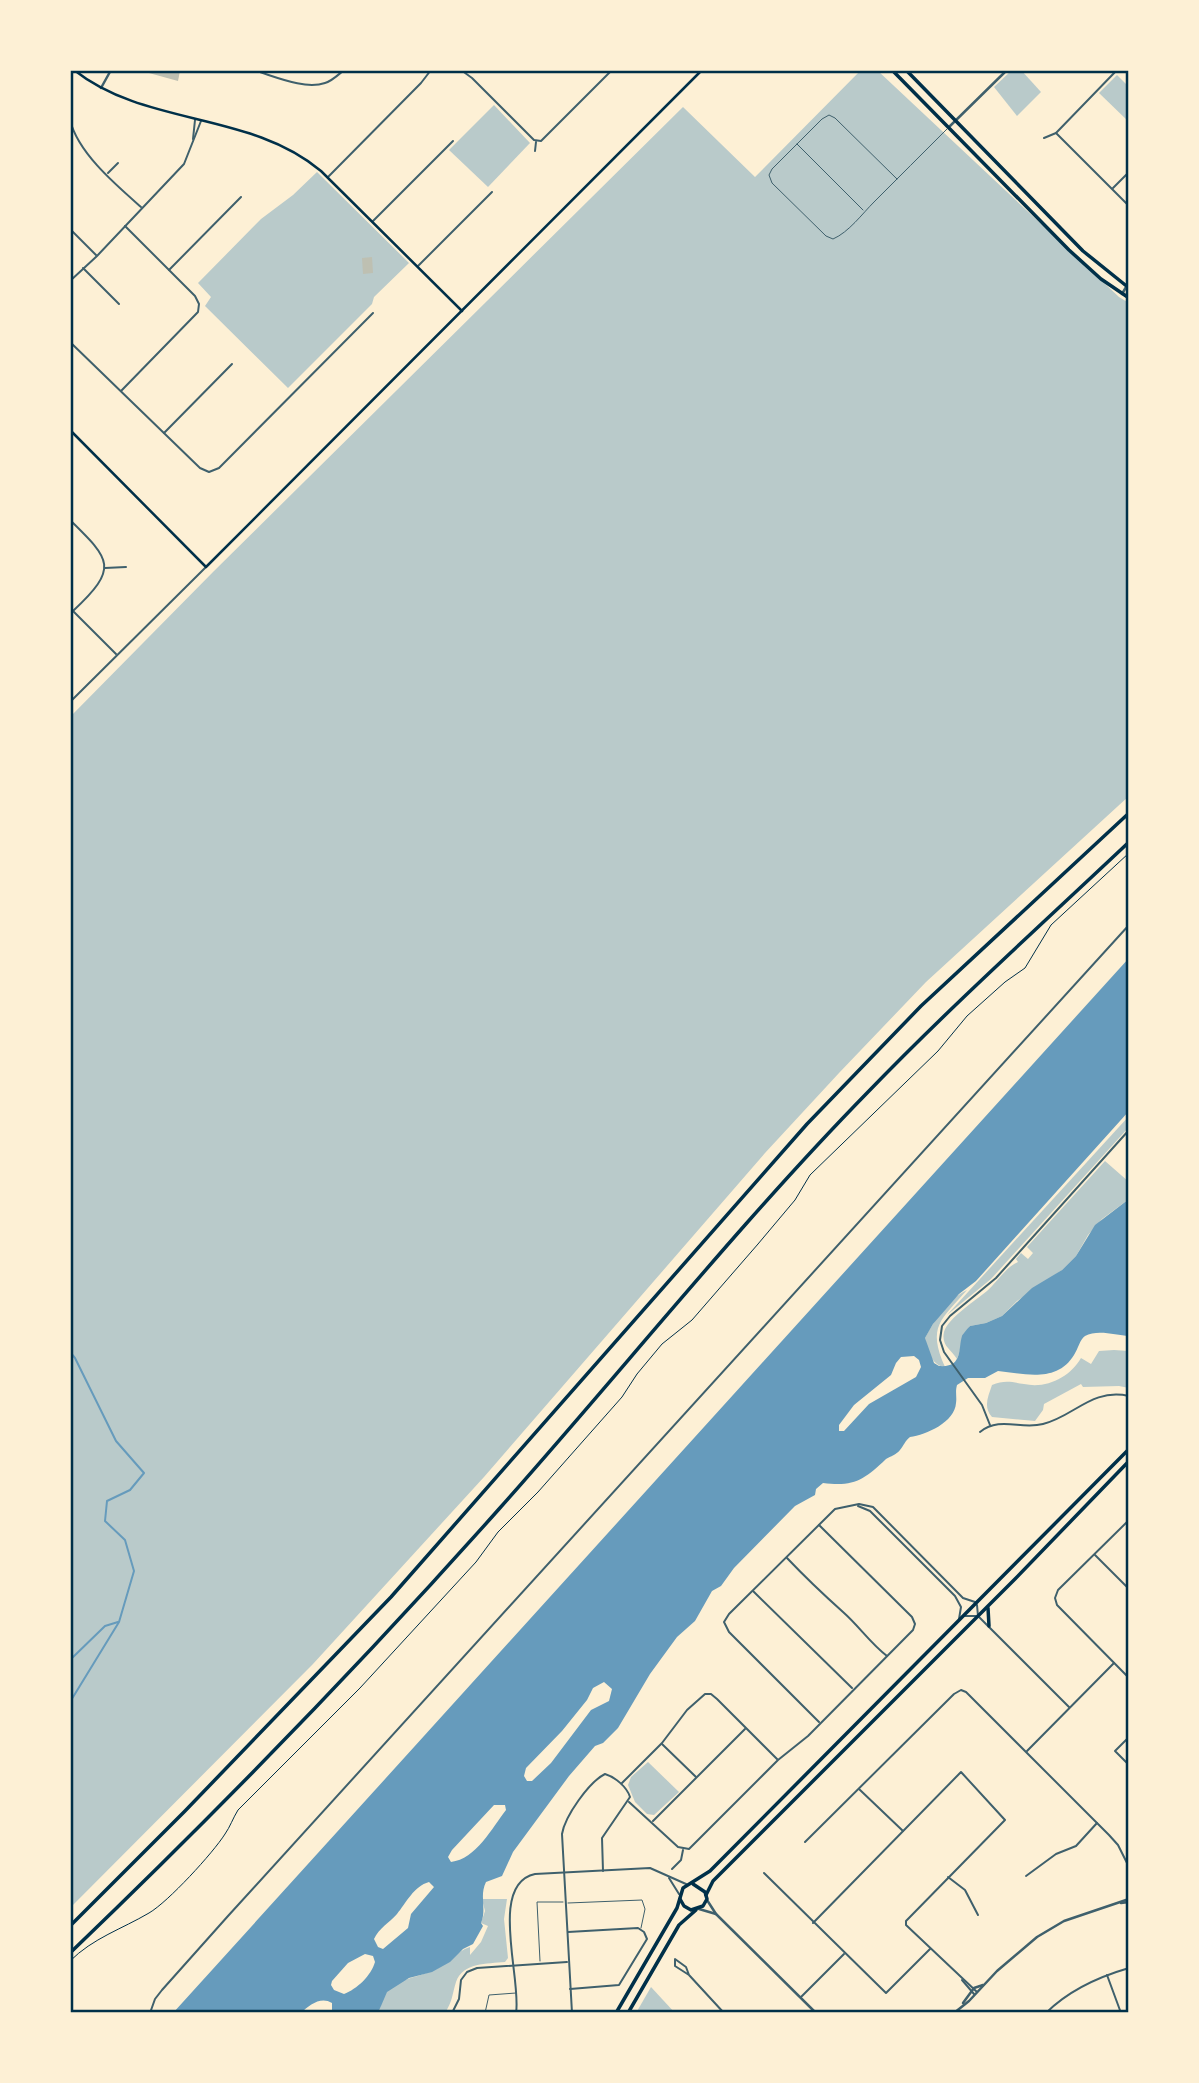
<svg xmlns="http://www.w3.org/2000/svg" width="1199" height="2083" font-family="'Golos Text',sans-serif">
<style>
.green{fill:#b9caca}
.water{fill:#669bbc;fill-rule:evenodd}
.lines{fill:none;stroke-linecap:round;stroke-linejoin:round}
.stream{stroke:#669bbc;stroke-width:2}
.building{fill:#bec0b2}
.path{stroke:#003049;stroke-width:1}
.service{stroke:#3f606c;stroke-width:1}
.minor{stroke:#3f606c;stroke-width:2}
.tertiary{stroke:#3f606c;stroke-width:2.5}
.secondary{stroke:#003049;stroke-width:2.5}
.primary{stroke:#003049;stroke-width:3.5}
.motorway{stroke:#003049;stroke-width:3.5}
.neatline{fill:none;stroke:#003049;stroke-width:2.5}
</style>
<rect width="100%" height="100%" fill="#fdf0d5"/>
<!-- green -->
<g class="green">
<polygon points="861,70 877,70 1119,297 1129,303 1129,796 926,982 839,1073 765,1153 484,1477 313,1664 70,1908 70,717 214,571 683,107 755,177"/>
<polygon points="1012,70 1021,70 1041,92 1017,116 994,87"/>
<polygon points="1117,75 1129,87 1129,122 1099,93"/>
<polygon points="494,105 530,143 488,187 449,150"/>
<polygon points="317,172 409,263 374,297 372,304 288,388 205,306 211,297 198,283 261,219 293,195"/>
<polygon points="1129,1116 1129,1127 991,1279 947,1315"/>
<path d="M1105 1161 1129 1182V1199L1102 1219 1088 1235 1076 1256 1062 1270 1017 1301 1002 1316 986 1323 970 1326C961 1336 962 1347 957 1359 951 1349 941 1346 944 1332 948 1318 976 1300 987 1291 997 1282 1007 1266 1018 1262L1016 1259 1021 1253 1028 1259 1033 1253 1027 1247Z"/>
<path d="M967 1290C941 1320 927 1326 945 1367 932 1366 926 1349 925 1338 934 1321 949 1298 967 1290Z"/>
<path d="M1114 1350 1129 1351V1388L1119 1386 1083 1387 1081 1384 1044 1404 1043 1410 1035 1421 992 1417C983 1407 988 1397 992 1385 1004 1380 1012 1382 1024 1384 1047 1389 1070 1377 1081 1358L1091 1364 1099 1351Z"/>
<polygon points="648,1762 679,1792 654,1815 647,1814 635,1802 628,1785 631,1777"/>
<path d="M482 1899H507L504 1919 508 1958 505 1962C487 1964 463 1962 456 1982 452 1995 453 2000 445 2013H378C382 2006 381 1998 386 1992 399 1978 416 1978 432 1971 446 1966 456 1951 470 1947V1955L481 1942 488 1926 481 1923 485 1911Z"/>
<polygon points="651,1987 675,2013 636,2013"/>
</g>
<!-- water -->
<path class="water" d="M1129 958V1111L976 1281 959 1294 933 1324 925 1338 934 1363 939 1366C963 1368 958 1349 962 1336 962 1335 969 1327 970 1326L986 1323 1002 1316 1032 1288 1062 1270 1076 1256 1095 1225 1129 1199V1336C1116 1335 1097 1329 1085 1336 1080 1339 1078 1349 1074 1355 1057 1383 1025 1374 998 1371L985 1378H968L957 1385C955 1392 957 1397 956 1403 955 1422 926 1435 910 1437 905 1441 904 1445 900 1450 896 1455 891 1456 886 1459 864 1480 854 1487 823 1483L816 1489 815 1495 795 1506 734 1568 721 1586 712 1591 695 1621 677 1637 650 1674 618 1728 603 1743 595 1746 569 1776 513 1852 502 1876 486 1882C479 1896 487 1909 481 1923L483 1926 473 1944 463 1949 450 1962 432 1972 409 1978 387 1992 378 2013H332V2003C321 1996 309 2005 301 2013H173ZM914 1356 919 1360 921 1367 916 1377 869 1404 844 1431H839V1425L854 1405 891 1375 896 1363 901 1357ZM604 1682 612 1689 609 1701 591 1710 551 1763 532 1781H527L524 1776 526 1768 562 1731 587 1700 593 1688ZM494 1805H505L506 1810C492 1828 476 1859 451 1862L448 1857 452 1850ZM429 1882 434 1887 411 1914 408 1928 383 1949 378 1947 374 1939C379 1928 389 1923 397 1914 406 1903 414 1886 429 1882ZM365 1954 373 1956 375 1962C371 1976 357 1989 344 1994L334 1990 331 1985 332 1981 348 1963Z"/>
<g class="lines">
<!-- stream -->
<g class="stream">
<polyline points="70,1352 75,1358 116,1441 144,1473 130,1490 107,1501 105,1521 125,1540 134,1571 119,1622 70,1702"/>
<polyline points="70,1660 105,1626 118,1622"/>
<polyline points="70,2006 72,2013"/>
</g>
</g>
<!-- building -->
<g class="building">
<polygon points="138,70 176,70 180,71 178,81"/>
<polygon points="372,257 373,273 363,274 362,258"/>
</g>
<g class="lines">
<!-- path -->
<path class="path" d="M70 1961C93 1938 122 1929 149 1913 168 1902 213 1853 225 1834 230 1827 233 1818 238 1810L360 1688 476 1562 498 1532 538 1492 622 1397 637 1374 662 1344 692 1320 758 1244 795 1200 810 1175 938 1051 967 1016 1005 982 1025 968 1051 925 1129 853"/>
<!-- service -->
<g class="service">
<polyline points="797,144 863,210"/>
<path d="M897 179 835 118 829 115 822 119 772 169 769 175 772 183 826 236 833 239C849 232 862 214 874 202 898 178 923 153 947 129"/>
<polyline points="568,1903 642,1900 645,1909 641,1928"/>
<polyline points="540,1961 537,1902 563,1902"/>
<polyline points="485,2013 489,1995 516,1993"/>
</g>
<!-- minor -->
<g class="minor">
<path d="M253 70C274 76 304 90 325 83 332 81 338 75 344 70"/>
<polyline points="461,70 472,78 534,140 541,141 612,70"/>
<path d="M70 120C78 153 116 185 141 207"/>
<polyline points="1056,133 1117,70"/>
<polyline points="1044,138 1056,133 1129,206"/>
<polyline points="193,139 195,120"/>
<polyline points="535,151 536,142"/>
<polyline points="108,173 118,163"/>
<polyline points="328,177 421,83 431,70"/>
<polyline points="1113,188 1129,172"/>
<polyline points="373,221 453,141"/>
<polyline points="70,229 96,255"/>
<polyline points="418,266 492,192"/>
<polyline points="83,268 119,304"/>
<polyline points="169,270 241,197"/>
<polyline points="70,281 97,256 184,164 201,121"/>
<polyline points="70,342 200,468 209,472 219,468 373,313"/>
<polyline points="121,391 198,312 199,304 195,296 125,226"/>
<polyline points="164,433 232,364"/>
<path d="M70 520C111 560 119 568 73 611"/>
<polyline points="105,568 126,567"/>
<polyline points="70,608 116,654"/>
<polyline points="70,702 206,567"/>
<polyline points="990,1425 982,1405 944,1352 940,1340 942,1326 950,1316 996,1278 1129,1130"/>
<path d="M980 1432C1000 1416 1021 1430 1043 1424 1075 1416 1091 1388 1129 1396"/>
<polyline points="858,1506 870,1511 955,1596 961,1607 959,1619"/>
<polyline points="1129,1520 1058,1590 1055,1598 1057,1605 1129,1678"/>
<polyline points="1095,1555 1129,1589"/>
<path d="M787 1558C805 1577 824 1595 843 1612 859 1626 870 1643 887 1656"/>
<polyline points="753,1591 852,1688"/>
<polyline points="977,1605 978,1616 1069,1707"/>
<polyline points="964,1616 976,1616"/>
<polyline points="819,1722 729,1632 724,1622 729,1614 835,1509 859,1504 873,1507 963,1598 975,1602"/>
<polyline points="1129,1737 1115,1751 1129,1765"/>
<polyline points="662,1744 696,1777"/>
<polyline points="1027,1751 1114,1663"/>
<polyline points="622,1783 662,1743 687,1710 705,1694 711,1694 717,1699 777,1759"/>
<polyline points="859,1789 903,1831"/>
<polyline points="629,1802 678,1847 689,1849 778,1760 808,1736 913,1630 915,1624 912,1617 819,1525"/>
<polyline points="653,1821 745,1729"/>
<polyline points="805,1842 954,1694 961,1690 966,1692 1109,1835 1118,1845 1129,1867"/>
<polyline points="672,1869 681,1860 683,1850"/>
<polyline points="764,1873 886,1993 930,1949"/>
<polyline points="1026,1876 1056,1854 1076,1846 1097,1823"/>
<polyline points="948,1877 965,1890 978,1915"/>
<polyline points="669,1878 679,1894"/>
<polyline points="813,1923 961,1772 1005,1820 906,1921 906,1925 977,1992"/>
<polyline points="568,1932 638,1928 644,1932 647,1939 619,1985 570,1989"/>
<polyline points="689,1975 686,1967 675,1959 675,1966 689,1975 724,2013"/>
<polyline points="1107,1975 1121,2013"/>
<polyline points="962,1980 974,1994"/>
<polyline points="801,1997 844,1954"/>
<polyline points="150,2013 155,1999 162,1990 228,1916 1129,925"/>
<polyline points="452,2013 459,1999 461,1980 467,1972 477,1968 567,1962"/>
<path d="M516 2013C522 1980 488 1884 535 1874L650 1868 686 1884"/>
<path d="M572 2013 562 1834C565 1816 589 1782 605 1774 615 1777 627 1787 630 1797L602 1838 603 1871"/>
<path d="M1046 2013C1069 1990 1098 1977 1129 1968"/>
</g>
<!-- tertiary -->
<g class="tertiary">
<polyline points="101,88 111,70"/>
<polyline points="949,127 1007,70"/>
<polyline points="1122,294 1129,282"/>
<polyline points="707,1900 716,1914 816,2013"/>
<polyline points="1121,1903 1129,1902"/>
<polyline points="699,1909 716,1914"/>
<polyline points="963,2003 974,1988 983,1985"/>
<polyline points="954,2013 969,2001 997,1971 1037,1937 1064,1921 1129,1899"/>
</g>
<!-- secondary -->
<g class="secondary">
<path d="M74 70C146 127 250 111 321 171L462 311"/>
<polyline points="70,430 206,567 702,70"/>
</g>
<!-- primary -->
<g class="primary">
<polyline points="892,70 1069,250 1101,279 1129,298"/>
<polyline points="906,70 1083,251 1129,288"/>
<polyline points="988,1608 989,1626"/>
<polyline points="706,1895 713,1881 1015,1579 1129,1461"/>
<polyline points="680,1899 684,1906 691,1910 703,1906 707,1899 705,1892 693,1884"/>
<polyline points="616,2013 677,1908 683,1888 710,1871 1129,1449"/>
<polyline points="628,2013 679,1925 696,1910"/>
</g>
<!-- motorway -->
<g class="motorway">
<polyline points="70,1926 185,1811 391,1597 807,1124 921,1006 1129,813"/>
<path d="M70 1953C219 1810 362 1663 499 1509 622 1371 738 1225 867 1093 951 1006 1041 925 1129 842"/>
</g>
</g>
<!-- border -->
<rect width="1199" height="2083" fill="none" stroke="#fdf0d5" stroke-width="144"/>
<rect x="72" y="72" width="1055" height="1939" class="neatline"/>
</svg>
